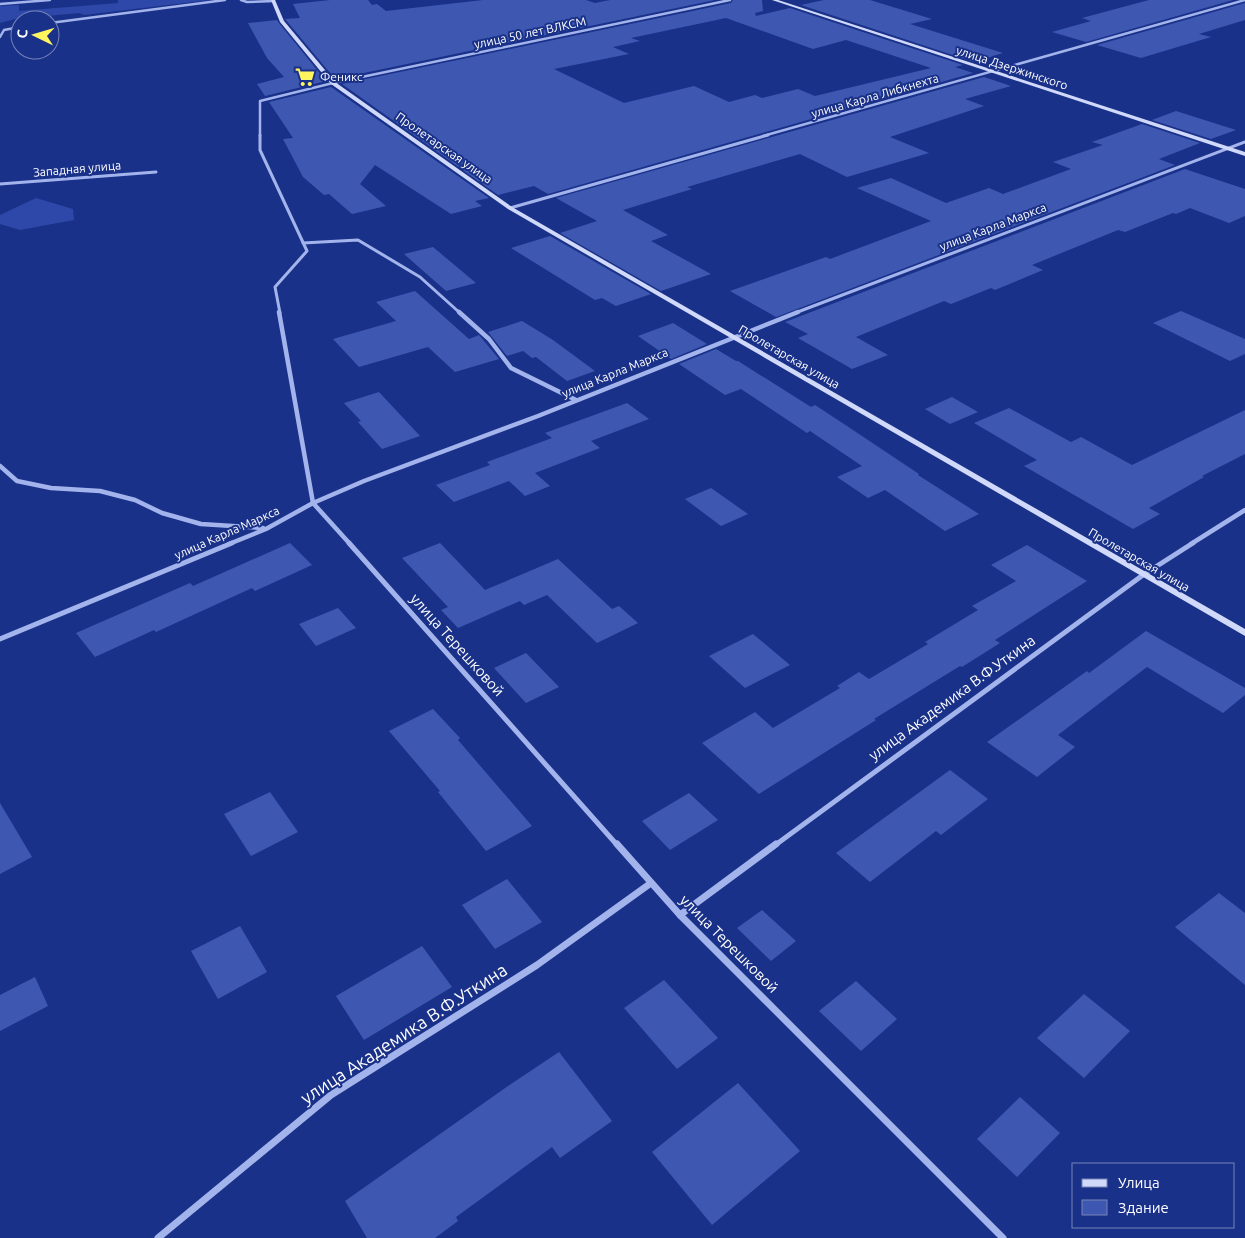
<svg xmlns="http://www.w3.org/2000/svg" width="1245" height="1238" font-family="Ubuntu,sans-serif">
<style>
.green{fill:#2d48a8}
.building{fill:#3e58b1;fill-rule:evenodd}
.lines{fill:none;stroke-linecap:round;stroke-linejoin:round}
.minor-far4{stroke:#a3b4ed;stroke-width:2.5}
.minor-far3{stroke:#a3b4ed;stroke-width:3}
.minor-far2{stroke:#a3b4ed;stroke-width:4.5}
.minor-far1{stroke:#a3b4ed;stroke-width:5}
.minor{stroke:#a3b4ed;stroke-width:7}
.secondary{fill:#d0d9f9;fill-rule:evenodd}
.labels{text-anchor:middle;stroke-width:4;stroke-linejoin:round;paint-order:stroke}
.far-street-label{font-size:12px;fill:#fff;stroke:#1a3189}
.far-poi-label{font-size:12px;fill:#fff;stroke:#1a3189;text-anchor:start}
.street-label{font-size:15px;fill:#fff;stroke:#1a3189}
.near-street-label{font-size:18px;fill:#fff;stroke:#1a3189}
</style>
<rect width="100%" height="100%" fill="#1a3189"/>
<!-- green -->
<g class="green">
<polygon points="118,0 210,0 84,15 79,13 15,19 0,23 0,6 19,5 19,11 118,3"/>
<polygon points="36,198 73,209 74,220 20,230 0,224 0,215"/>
</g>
<!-- building -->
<g class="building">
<polygon points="330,0 368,0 372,5 377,4 386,11 483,0 586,0 595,3 610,0 715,0 335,79 285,19 300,18 293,4"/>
<path d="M733 0H762L763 11 755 13 756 16 790 8 963 65 955 67 973 73 548 194 534 186 498 195 342 84 731 3ZM726 18 813 49 846 40 931 68 815 96 798 89 762 98 755 95 729 102 694 86 624 103 554 69 629 54 613 47 640 41 631 38Z"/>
<polygon points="824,0 870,0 932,19 910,24 1003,53 974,62 801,5"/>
<polygon points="1149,0 1233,0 1086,42 1052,32 1091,21 1082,18"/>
<polygon points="1245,3 1245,20 1199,34 1211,37 1141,58 1097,45"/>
<polygon points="277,20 279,23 326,81 265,96 257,84 284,77 267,58 248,23"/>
<polygon points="984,77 1011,86 965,99 984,106 890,137 929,153 847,177 800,154 687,187 692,189 623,210 668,235 651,241 711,274 661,291 560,233 597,221 556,198"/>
<polygon points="331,87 489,198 475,201 482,206 451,214 375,165 360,184 386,206 352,214 329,194 324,195 303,177 283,139 293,138 269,102"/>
<polygon points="1176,111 1236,130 1211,139 1152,120"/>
<polygon points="1142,124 1200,143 1159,159 1175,165 776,317 730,291 826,257 830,259 931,221 857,188 891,178 946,203 989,188 1003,194 1071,169 1053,162 1103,145 1092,142"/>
<polygon points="1185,169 1245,189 1245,216 1229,223 1190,208 1176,214 1173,213 1125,232 1118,230 1032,265 1043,270 995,290 991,288 951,304 944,301 856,337 888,355 852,369 798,338 808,334 785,322"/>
<polygon points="550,236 651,294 616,306 602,298 595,300 511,248"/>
<polygon points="433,247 476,283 446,291 404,254"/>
<polygon points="415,291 469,339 479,335 499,359 455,372 428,347 359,367 333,339 396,321 376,302"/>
<polygon points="1181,311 1245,339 1245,354 1230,361 1153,323"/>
<polygon points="522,321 553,340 595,371 567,381 536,357 532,358 523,351 507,356 488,332"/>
<polygon points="673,323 707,344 671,359 638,336"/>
<polygon points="716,349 736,361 738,361 811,407 815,405 850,428 919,474 918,475 979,514 945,531 885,490 868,498 837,477 862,466 810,431 807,433 741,389 725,395 679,364"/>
<polygon points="379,392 420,436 382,449 358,422 361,421 344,403"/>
<polygon points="952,397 978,412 950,424 925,409"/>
<polygon points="627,403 649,419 591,441 600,448 535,473 550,486 525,496 509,481 454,502 436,485 490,465 487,462 552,438 545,433"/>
<polygon points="1009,408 1071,442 1081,437 1132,465 1245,410 1245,454 1202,476 1204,477 1149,508 1160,514 1133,529 1024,466 1037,460 974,423"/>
<polygon points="711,488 748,514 721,526 685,499"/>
<polygon points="290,543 312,565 255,591 252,588 156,632 154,630 95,657 76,633 190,583 193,586"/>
<polygon points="440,543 485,590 558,559 612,609 619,606 638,623 597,643 547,595 524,605 520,601 458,628 441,610 448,607 402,558"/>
<polygon points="1027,545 1087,581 995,640 1000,643 962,667 960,666 874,719 876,720 759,794 702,743 755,712 773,728 840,688 837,686 859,672 869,679 928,644 925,642 978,610 972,606 1016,581 991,565"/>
<polygon points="338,608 356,628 316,646 299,624"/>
<polygon points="1146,631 1245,688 1245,695 1223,713 1147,667 1058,735 1075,747 1037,777 987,742 1087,671 1089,673"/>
<polygon points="753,634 790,665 745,688 709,656"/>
<polygon points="526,653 559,687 526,703 494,668"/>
<polygon points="433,709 460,738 458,740 532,826 486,851 438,792 440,791 389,731"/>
<polygon points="950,770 988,799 941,835 936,831 870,882 836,853"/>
<polygon points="270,792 298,832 251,856 224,814"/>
<polygon points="689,793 718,820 670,850 642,821"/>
<polygon points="0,803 32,857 0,874"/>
<polygon points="507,879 542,922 495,949 462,905"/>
<polygon points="1219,893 1245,913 1245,985 1175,927"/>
<polygon points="762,910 796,941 771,961 737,928"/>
<polygon points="240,926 267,972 218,999 191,951"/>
<polygon points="422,946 452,987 364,1040 336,996"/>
<polygon points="35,977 48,1006 0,1031 0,995"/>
<polygon points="664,980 718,1038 677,1069 624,1008"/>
<polygon points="856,981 897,1019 861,1051 819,1011"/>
<polygon points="1084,994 1130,1031 1084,1078 1037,1038"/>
<polygon points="559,1052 612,1121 560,1158 552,1147 456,1217 458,1221 435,1238 367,1238 345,1201 508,1086"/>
<polygon points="738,1083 800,1151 712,1225 652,1152"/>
<polygon points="1020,1097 1060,1133 1017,1177 977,1139"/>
</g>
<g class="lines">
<!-- minor-far4 -->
<g class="minor-far4">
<polyline points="241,0 247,2 274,1"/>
<polyline points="0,4 50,0"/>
<polyline points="50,23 225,0"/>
<polyline points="0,37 4,30 20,27"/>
<polyline points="260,136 260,101 333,83 730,0"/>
<polyline points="763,136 1245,0"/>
</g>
<!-- minor-far3 -->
<g class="minor-far3">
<polyline points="260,135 260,150 307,251 275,287 280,313"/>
<polyline points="0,184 156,172"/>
<polyline points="510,208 768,135"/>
<polyline points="303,243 358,240 420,277 460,313"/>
<polyline points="795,313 1245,142"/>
</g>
<!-- minor-far2 -->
<g class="minor-far2">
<polyline points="279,312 313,503 350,544"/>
<polyline points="459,312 489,339 511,368 576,400"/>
<polyline points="0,466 17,481 51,488 100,491 135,500 162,513 201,524 263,528"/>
<polyline points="229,544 266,529 313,503 364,481 538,416 798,312"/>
<polyline points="1191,544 1245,510"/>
</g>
<!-- minor-far1 -->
<g class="minor-far1">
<polyline points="349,543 618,846"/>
<polyline points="0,639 232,543"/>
<polyline points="774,846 1143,575 1193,543"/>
</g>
<!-- minor -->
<g class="minor">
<polyline points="617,844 680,915 1003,1238"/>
<polyline points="680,915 776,844"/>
<polyline points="158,1238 331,1095 537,965 651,883"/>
</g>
<!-- secondary -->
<g class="secondary">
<polygon points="271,0 275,0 284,21 335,82 512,207 1245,629 1245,636 508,209 331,84 280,22"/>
<polygon points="772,0 778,0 1245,152 1245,156"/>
</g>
</g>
<!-- icons -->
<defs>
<symbol id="supermarket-bare" viewBox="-9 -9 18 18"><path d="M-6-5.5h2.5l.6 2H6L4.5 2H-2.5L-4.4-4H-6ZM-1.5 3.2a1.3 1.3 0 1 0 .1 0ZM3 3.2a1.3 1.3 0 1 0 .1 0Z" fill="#fff55f" stroke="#1a3189" stroke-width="2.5" paint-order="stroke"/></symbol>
</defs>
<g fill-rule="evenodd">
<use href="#supermarket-bare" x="291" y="63" width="28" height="28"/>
</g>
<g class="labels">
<!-- far-street labels -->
<g class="far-street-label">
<text transform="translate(530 33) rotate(-12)" y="4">улица 50 лет ВЛКСМ</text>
<text transform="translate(1012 68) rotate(18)" y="4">улица Дзержинского</text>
<text transform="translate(875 96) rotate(-16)" y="4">улица Карла Либкнехта</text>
<text transform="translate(444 148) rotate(35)" y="4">Пролетарская улица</text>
<text transform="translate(77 169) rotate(-5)" y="4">Западная улица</text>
<text transform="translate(993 227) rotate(-21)" y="4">улица Карла Маркса</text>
<text transform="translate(789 357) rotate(30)" y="4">Пролетарская улица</text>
<text transform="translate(615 373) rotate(-22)" y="4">улица Карла Маркса</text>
<text transform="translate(227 533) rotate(-24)" y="4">улица Карла Маркса</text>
<text transform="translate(1139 560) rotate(30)" y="4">Пролетарская улица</text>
</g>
<!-- far-poi labels -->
<g class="far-poi-label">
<text x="320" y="81">Феникс</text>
</g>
<!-- street labels -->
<g class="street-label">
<text transform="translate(457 645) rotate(48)" y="5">улица Терешковой</text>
<text transform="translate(952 698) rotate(-36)" y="5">улица Академика В.Ф.Уткина</text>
<text transform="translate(729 944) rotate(45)" y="5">улица Терешковой</text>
</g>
<!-- near-street labels -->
<g class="near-street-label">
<text transform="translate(404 1034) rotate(-33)" y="6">улица Академика В.Ф.Уткина</text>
</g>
</g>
<!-- legend -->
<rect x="1072" y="1163" width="162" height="65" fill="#1a3189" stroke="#7683b8"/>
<rect x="1082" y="1179" width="25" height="8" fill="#d0d9f9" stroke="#7683b8"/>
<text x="1118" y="1188" font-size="15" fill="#ffffff">Улица</text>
<rect x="1082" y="1200" width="25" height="15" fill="#3e58b1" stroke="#7683b8"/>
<text x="1118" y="1213" font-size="15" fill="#ffffff">Здание</text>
<!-- north arrow -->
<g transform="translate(35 35) rotate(275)"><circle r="24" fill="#1a3189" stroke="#7683b8"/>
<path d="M0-4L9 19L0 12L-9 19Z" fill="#fff55f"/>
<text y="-8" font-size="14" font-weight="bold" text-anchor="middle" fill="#ffffff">С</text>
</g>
</svg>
